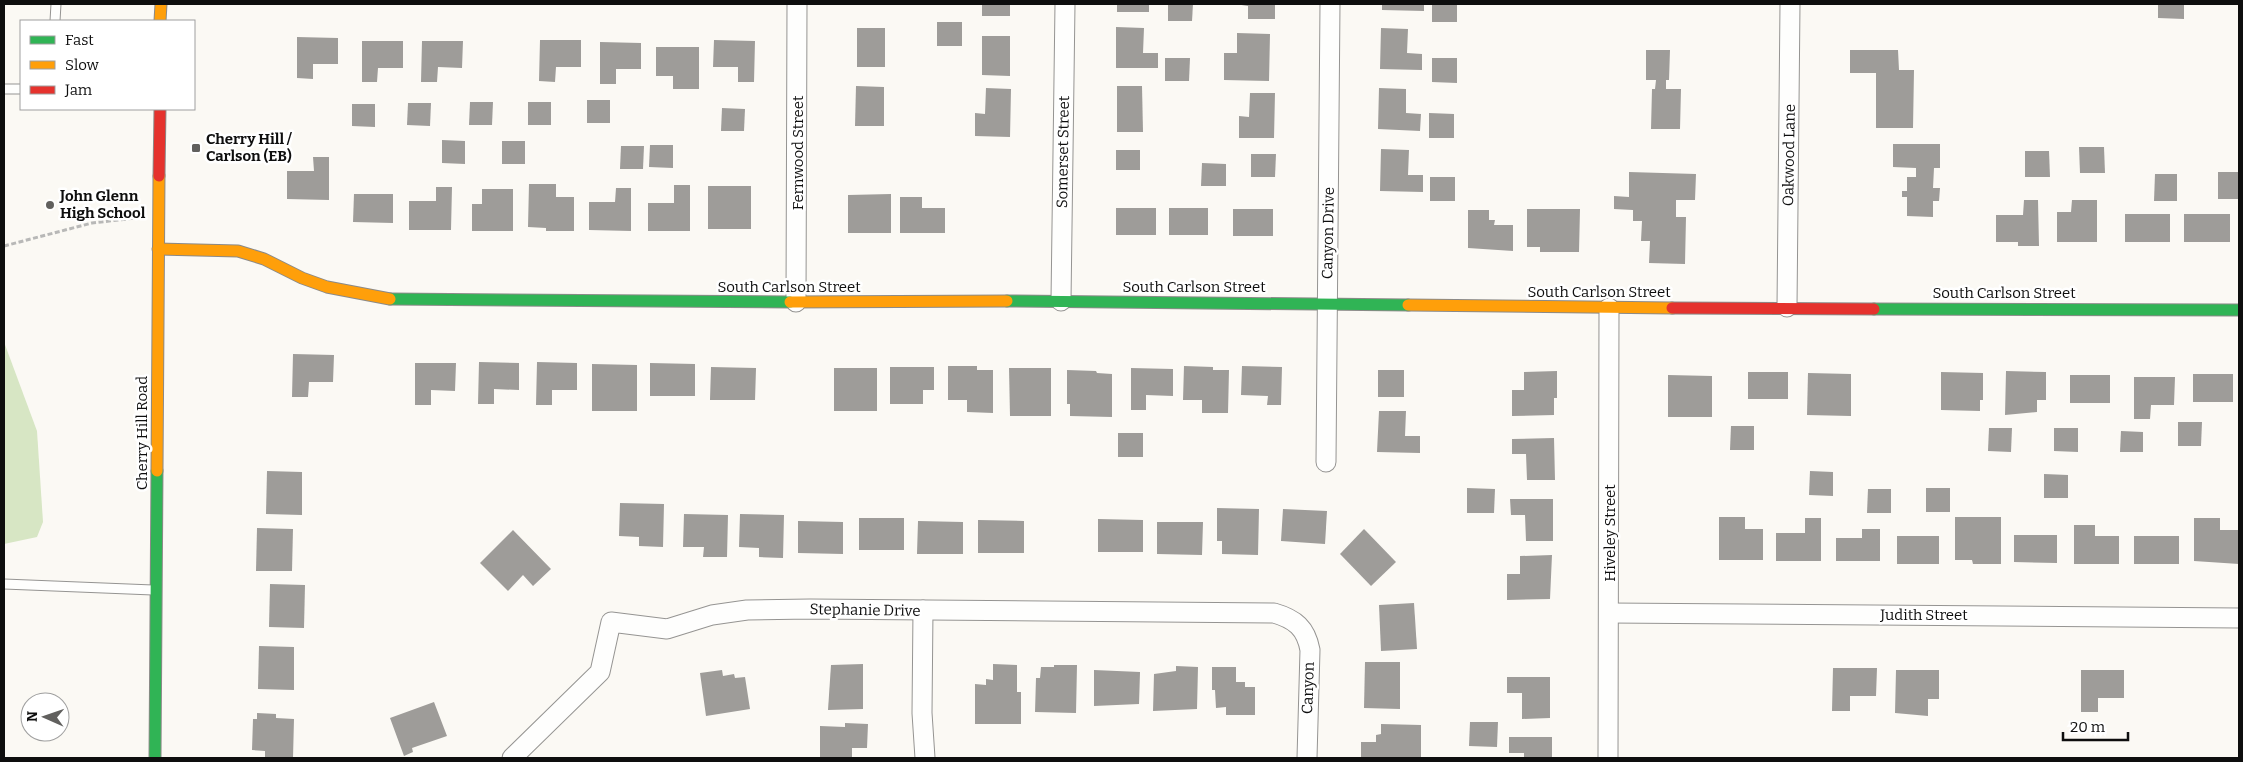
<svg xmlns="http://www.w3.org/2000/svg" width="2243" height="762" font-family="Bitter,serif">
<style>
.forest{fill:#d7e6c4}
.building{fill:#9e9c99}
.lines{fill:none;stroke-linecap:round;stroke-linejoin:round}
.lane-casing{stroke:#959492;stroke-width:11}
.street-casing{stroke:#959492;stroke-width:21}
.fast-casing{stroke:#8b8a88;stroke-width:13}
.slow-casing{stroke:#8b8a88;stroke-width:13}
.jam-casing{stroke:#8b8a88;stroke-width:13}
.path{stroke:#b8b8b7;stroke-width:3;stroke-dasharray:5 2.5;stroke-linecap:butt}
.lane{stroke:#fefefd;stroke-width:9}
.street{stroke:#fefefd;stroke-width:19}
.fast{stroke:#30b455;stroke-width:11}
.slow{stroke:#ff9f0a;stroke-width:11}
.jam{stroke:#e5322d;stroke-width:11}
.poi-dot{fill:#61605e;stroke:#fff;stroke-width:2}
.labels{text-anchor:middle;stroke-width:5;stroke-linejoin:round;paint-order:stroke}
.poi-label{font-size:15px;font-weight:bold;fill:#0e0e0e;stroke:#fff;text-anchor:start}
.street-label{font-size:15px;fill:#0e0e0e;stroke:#fff}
</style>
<rect width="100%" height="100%" fill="#fbf9f4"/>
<!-- forest -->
<polygon class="forest" points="4,342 37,431 43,522 37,537 4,544"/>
<!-- building -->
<g class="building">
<rect x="982" y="4" width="28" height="12"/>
<rect x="1117" y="4" width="32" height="8"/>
<polygon points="1168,4 1193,4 1192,21 1168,21"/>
<polygon points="1235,4 1275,4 1275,19 1248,19 1248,6"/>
<polygon points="1382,4 1424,4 1424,11 1382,10"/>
<rect x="1432" y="4" width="25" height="18"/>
<polygon points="2158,4 2184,4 2184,19 2158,18"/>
<rect x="937" y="22" width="25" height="24"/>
<polygon points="1116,27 1144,28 1143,53 1158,53 1158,68 1116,68"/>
<rect x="857" y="28" width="28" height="39"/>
<polygon points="1381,28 1408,29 1407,53 1422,54 1422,70 1380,69"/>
<polygon points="1237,33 1270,34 1269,81 1224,80 1224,53 1237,53"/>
<polygon points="982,36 1010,36 1010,76 982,75"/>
<polygon points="297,37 338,38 338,64 313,64 313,79 297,78"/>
<polygon points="540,40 581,40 581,67 556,67 555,82 539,81"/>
<polygon points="714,40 755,41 754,82 738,82 738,67 713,67"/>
<polygon points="362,41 403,41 403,68 378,68 377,82 362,82"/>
<polygon points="422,41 463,41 462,68 438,67 437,82 421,82"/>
<polygon points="600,42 641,43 641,69 616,69 616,84 600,84"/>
<polygon points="656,47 699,47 699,89 673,89 673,76 656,76"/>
<polygon points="1646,50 1670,50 1669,80 1666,80 1666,89 1681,89 1680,129 1651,129 1652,89 1655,89 1656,80 1646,80"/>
<polygon points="1850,50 1898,50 1899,70 1914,70 1913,128 1876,128 1876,73 1850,73"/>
<polygon points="1165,58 1190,58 1189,81 1165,81"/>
<polygon points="1432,58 1457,58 1457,83 1432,82"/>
<polygon points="856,86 884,87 884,126 855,126"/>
<polygon points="1117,86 1142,86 1143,132 1117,132"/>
<polygon points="986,88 1011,89 1010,137 975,136 975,113 985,114"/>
<polygon points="1379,88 1406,89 1406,113 1421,114 1420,131 1378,129"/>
<polygon points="1250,93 1275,93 1274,138 1239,138 1239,116 1249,117"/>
<rect x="587" y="100" width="23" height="23"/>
<polygon points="470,102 493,102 492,125 469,125"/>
<rect x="528" y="102" width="23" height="23"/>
<polygon points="408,103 431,103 430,126 407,125"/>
<polygon points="352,104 375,104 375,127 352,126"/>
<polygon points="722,108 745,109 744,131 721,131"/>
<polygon points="1429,113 1454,114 1454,138 1429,138"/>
<polygon points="442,140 465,141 465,164 442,163"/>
<rect x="502" y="141" width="23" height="23"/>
<polygon points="1893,144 1940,144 1940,168 1934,168 1933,188 1940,188 1939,201 1933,201 1933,217 1907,216 1907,197 1902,197 1902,191 1907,191 1907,177 1916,177 1916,168 1893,167"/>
<polygon points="650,145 673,145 673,168 649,167"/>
<polygon points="621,146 644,146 643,169 620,169"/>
<polygon points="2079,147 2104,147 2105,173 2080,173"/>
<polygon points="1381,149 1409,150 1408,175 1423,175 1423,192 1380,191"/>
<rect x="1116" y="150" width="24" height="20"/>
<polygon points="2025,151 2049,151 2050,177 2025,177"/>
<polygon points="1251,154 1276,154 1275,177 1251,177"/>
<polygon points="313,157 329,157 329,200 287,199 287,171 314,171"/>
<polygon points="1202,163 1226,164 1226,186 1201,186"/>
<polygon points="1629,172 1696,174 1695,200 1676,200 1676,217 1686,217 1685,264 1649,263 1650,241 1641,241 1642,221 1633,221 1633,210 1614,209 1614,196 1629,197"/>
<rect x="2218" y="172" width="21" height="27"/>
<polygon points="2155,174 2177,174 2177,201 2154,201"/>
<rect x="1430" y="177" width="25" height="24"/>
<polygon points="529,184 556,184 556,197 574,197 574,231 546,231 546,228 528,227"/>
<polygon points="674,185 690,185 690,231 648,231 648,203 674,203"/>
<rect x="708" y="186" width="43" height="43"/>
<polygon points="436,187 452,187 451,230 409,230 409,201 436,201"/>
<polygon points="616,188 631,188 631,231 589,230 589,202 615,202"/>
<polygon points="482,189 513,189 513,231 472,231 472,204 482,204"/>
<polygon points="354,194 393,194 393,223 353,222"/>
<polygon points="891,194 891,233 848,233 848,195"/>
<polygon points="900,197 922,197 922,208 945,208 945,233 900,233"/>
<polygon points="2024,200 2038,200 2039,246 2018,246 2018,242 1996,242 1996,215 2023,215"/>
<polygon points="2072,200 2097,200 2097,242 2057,242 2057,212 2071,212"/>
<rect x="1116" y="208" width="40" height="27"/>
<rect x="1169" y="208" width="39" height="27"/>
<rect x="1233" y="209" width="40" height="27"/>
<polygon points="1527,209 1580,209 1579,252 1540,252 1540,247 1527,247"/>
<polygon points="1468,210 1489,210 1489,220 1495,220 1494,225 1513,225 1513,251 1468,248"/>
<rect x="2125" y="214" width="45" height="28"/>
<rect x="2184" y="214" width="46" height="28"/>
<polygon points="293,354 334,355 333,382 309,382 308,397 292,397"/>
<polygon points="479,362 519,363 519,390 494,389 494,404 478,404"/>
<polygon points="537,362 577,363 577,390 552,390 552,405 536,405"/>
<polygon points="415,363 456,363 455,391 431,390 431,405 415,405"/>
<polygon points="650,363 695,364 695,396 650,396"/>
<polygon points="592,364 637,365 637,411 592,411"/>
<polygon points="948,366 977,366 977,370 993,370 993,413 967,412 967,400 948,400"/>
<polygon points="1184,366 1213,367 1213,370 1229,370 1228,413 1202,413 1202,400 1183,400"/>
<polygon points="1242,366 1282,367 1281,405 1267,405 1268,396 1241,395"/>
<polygon points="711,367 756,368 755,400 710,400"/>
<polygon points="890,367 934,367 934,390 923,390 923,404 890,404"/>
<rect x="834" y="368" width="43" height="43"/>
<polygon points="1009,368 1051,368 1051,416 1010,416"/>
<polygon points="1131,368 1173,369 1173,396 1146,395 1146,410 1131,410"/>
<polygon points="1067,370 1096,371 1097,373 1112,374 1112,417 1070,416 1070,404 1067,404"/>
<rect x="1378" y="370" width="26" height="27"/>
<polygon points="1557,371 1557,398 1554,398 1554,415 1512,416 1512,390 1524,390 1524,372"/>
<polygon points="2006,371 2046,372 2046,400 2037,400 2037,412 2005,415"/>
<rect x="1748" y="372" width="40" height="27"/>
<polygon points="1941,372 1983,373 1983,400 1980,400 1980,411 1941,410"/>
<polygon points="1808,373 1851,374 1851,416 1807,415"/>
<rect x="2193" y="374" width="40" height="28"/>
<polygon points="1668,375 1712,376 1712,417 1668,417"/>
<rect x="2070" y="375" width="40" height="28"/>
<polygon points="2134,377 2175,377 2174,405 2151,405 2150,419 2134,419"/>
<polygon points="1379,411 1406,411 1405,436 1420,436 1420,453 1377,452"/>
<polygon points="2178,422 2202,422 2201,446 2178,446"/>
<polygon points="1731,426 1754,426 1754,450 1730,450"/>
<polygon points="1989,428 2012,428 2011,452 1988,451"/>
<polygon points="2054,428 2078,428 2078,452 2054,451"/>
<polygon points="2121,431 2143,432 2143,452 2120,452"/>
<rect x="1118" y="433" width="25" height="24"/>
<polygon points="1554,438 1555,480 1527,480 1526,454 1512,454 1512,439"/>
<polygon points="267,471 302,472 302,515 266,514"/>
<polygon points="1810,471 1833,472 1833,496 1809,495"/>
<polygon points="2044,474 2068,475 2068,498 2044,498"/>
<polygon points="1467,488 1495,489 1494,513 1467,513"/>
<rect x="1926" y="488" width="24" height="24"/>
<polygon points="1868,489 1891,489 1891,513 1867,513"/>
<polygon points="1510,499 1553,499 1553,541 1526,541 1525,515 1511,515"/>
<polygon points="620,503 664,504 663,547 639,546 639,537 619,536"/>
<polygon points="1217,508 1259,509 1258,555 1222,554 1222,541 1217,541"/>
<polygon points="1283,509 1327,511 1325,544 1281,541"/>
<polygon points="684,514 728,515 727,557 703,557 704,547 683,547"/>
<polygon points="740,514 784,515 783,558 759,557 759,548 739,547"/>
<polygon points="1719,517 1745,517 1745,529 1763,529 1763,560 1719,560"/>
<polygon points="1955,517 2001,517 2001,564 1973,564 1972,560 1955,560"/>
<rect x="859" y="518" width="45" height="32"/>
<polygon points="1805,518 1821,518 1821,561 1776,561 1776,533 1805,533"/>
<polygon points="2194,518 2220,518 2220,530 2239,530 2239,564 2194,561"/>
<polygon points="1098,519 1143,520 1143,552 1098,552"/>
<polygon points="978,520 1024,521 1024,553 978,553"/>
<polygon points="798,521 843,522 843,554 798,553"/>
<polygon points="918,521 963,522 963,554 917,554"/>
<polygon points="1157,522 1203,522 1202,555 1157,554"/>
<polygon points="2074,525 2095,525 2095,536 2119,536 2119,564 2074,564"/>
<polygon points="257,528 293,529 292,571 256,571"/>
<polygon points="1364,529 1396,562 1371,586 1340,554"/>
<polygon points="1862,529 1880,529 1880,561 1836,561 1836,538 1862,538"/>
<polygon points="513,530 551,569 533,586 523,575 508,591 480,563"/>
<polygon points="2014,535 2057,535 2057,563 2014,562"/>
<rect x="1897" y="536" width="42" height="28"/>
<rect x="2134" y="536" width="45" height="28"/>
<polygon points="1552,555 1550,599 1507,600 1507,574 1520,574 1520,556"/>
<polygon points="270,584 305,585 304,628 269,627"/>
<polygon points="1414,603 1417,649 1381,651 1379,605"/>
<polygon points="259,646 294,647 294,690 258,689"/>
<polygon points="1365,662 1400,662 1400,709 1364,708"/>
<polygon points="863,664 863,709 828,710 831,665"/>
<polygon points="993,664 1017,665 1017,692 1021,692 1021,724 975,724 975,684 986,685 986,679 993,680"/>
<polygon points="1054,665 1077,665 1076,713 1035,712 1036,678 1040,678 1041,667 1054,667"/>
<polygon points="1176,666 1198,667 1197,709 1153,711 1154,674 1176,671"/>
<polygon points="1212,667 1236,667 1236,682 1245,682 1245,687 1255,687 1255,715 1226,715 1226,707 1216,708 1215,690 1212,690"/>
<polygon points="1833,668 1877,668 1876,696 1850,696 1850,711 1832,711"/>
<polygon points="722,670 723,676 734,674 735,678 745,677 750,709 706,716 700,673"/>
<polygon points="1094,670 1140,672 1139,704 1094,706"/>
<polygon points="1896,670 1939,670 1939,699 1928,699 1928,716 1895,713"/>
<polygon points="2081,670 2124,670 2124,698 2098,698 2098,712 2081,712"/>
<polygon points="1507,677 1550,677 1550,718 1522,719 1522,693 1507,693"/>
<polygon points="434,702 447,736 412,748 413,752 404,756 390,718"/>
<polygon points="257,713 276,714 276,718 294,719 293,758 265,758 265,751 252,750 253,719 257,719"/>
<polygon points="1470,722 1498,722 1497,747 1469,746"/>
<polygon points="845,723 868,724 867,748 852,748 852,758 820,758 820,726 845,727"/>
<polygon points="1381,724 1421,725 1421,758 1361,758 1361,742 1376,742 1376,735 1381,734"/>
<polygon points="1509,737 1552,737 1552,758 1524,758 1524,753 1509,753"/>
</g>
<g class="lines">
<defs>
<g id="lane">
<polyline points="55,21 56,4"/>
<polyline points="4,89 21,89"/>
<polyline points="4,584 153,590"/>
</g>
<g id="street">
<polyline points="1061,301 1065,4"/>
<polyline points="796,302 797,4"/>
<polyline points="1787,307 1790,4"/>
<polyline points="1326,462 1330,4"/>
<polyline points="923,610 922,713 925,758"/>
<polyline points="1609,613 2239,618"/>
<path d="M512 758 600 672 611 622 667 629 712 615 747 610 810 609 1274 613C1295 619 1306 628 1310 650L1307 758"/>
<polyline points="1608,758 1609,308"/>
</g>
<g id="fast">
<polyline points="390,299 790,302"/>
<polyline points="1007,301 1408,305"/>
<polyline points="1874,309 2239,310"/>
<polyline points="155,758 157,471"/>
</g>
<g id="slow">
<polyline points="160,21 161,4"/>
<polyline points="158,249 238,251 264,259 302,278 327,287 390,299"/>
<polyline points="790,302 1007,301"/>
<polyline points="1408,305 1672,308"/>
<polyline points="157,471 159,176"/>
</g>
<g id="jam">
<polyline points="159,176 160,109"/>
<polyline points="1672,308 1874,309"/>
</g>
</defs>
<!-- lane casing -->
<use href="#lane" class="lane-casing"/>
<!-- street casing -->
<use href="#street" class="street-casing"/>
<!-- fast casing -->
<use href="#fast" class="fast-casing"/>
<!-- slow casing -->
<use href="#slow" class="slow-casing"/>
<!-- jam casing -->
<use href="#jam" class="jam-casing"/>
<!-- path -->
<polyline class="path" points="4,246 92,223 136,218"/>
<!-- lane -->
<use href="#lane" class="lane"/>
<!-- street -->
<use href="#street" class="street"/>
<!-- fast -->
<use href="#fast" class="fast"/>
<!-- slow -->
<use href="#slow" class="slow"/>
<!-- jam -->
<use href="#jam" class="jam"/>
</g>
<!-- markers -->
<g class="poi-dot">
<rect x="191" y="143" width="10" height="10" rx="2.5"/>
<circle cx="50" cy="205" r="5"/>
</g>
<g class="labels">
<!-- poi labels -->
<g class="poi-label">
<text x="206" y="144">Cherry Hill /<tspan x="206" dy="17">Carlson (EB)</tspan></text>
<text x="60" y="201">John Glenn<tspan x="60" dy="17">High School</tspan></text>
</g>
<!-- street labels -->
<g class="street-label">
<text transform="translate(1063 152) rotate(-89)" y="5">Somerset Street</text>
<text transform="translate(798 153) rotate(-90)" y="5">Fernwood Street</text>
<text transform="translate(1789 155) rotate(-89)" y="5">Oakwood Lane</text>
<text transform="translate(1328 233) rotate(-89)" y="5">Canyon Drive</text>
<text x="789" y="292">South Carlson Street</text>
<text x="1194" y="292">South Carlson Street</text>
<text x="1599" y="297">South Carlson Street</text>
<text x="2004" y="298">South Carlson Street</text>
<text transform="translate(142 433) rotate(-90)" y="5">Cherry Hill Road</text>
<text transform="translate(1610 533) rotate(-90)" y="5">Hiveley Street</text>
<text transform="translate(865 610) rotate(1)" y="5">Stephanie Drive</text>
<text x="1924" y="620">Judith Street</text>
<text transform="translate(1308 688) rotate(-88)" y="5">Canyon</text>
</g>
</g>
<!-- border -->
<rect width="2243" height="762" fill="none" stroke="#0e0e0e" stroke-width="10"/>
<!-- legend -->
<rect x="20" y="20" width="175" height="90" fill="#ffffff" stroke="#9f9f9f"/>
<rect x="30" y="36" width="25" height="8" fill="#30b455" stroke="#9f9f9f"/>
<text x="65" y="45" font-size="15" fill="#0e0e0e">Fast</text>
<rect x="30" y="61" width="25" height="8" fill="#ff9f0a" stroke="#9f9f9f"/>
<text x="65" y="70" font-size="15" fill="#0e0e0e">Slow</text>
<rect x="30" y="86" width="25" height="8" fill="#e5322d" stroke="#9f9f9f"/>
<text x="65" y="95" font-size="15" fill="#0e0e0e">Jam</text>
<!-- north arrow -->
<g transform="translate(45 717) rotate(272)"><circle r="24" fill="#ffffff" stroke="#9f9f9f"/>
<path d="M0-4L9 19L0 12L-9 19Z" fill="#61605e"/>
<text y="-8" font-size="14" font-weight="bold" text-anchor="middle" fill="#0e0e0e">N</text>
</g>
<!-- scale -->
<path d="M2063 732v8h65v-8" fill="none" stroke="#0e0e0e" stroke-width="2.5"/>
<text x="2070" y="732" font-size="15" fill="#0e0e0e" stroke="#ffffff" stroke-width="4" paint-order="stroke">20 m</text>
</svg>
